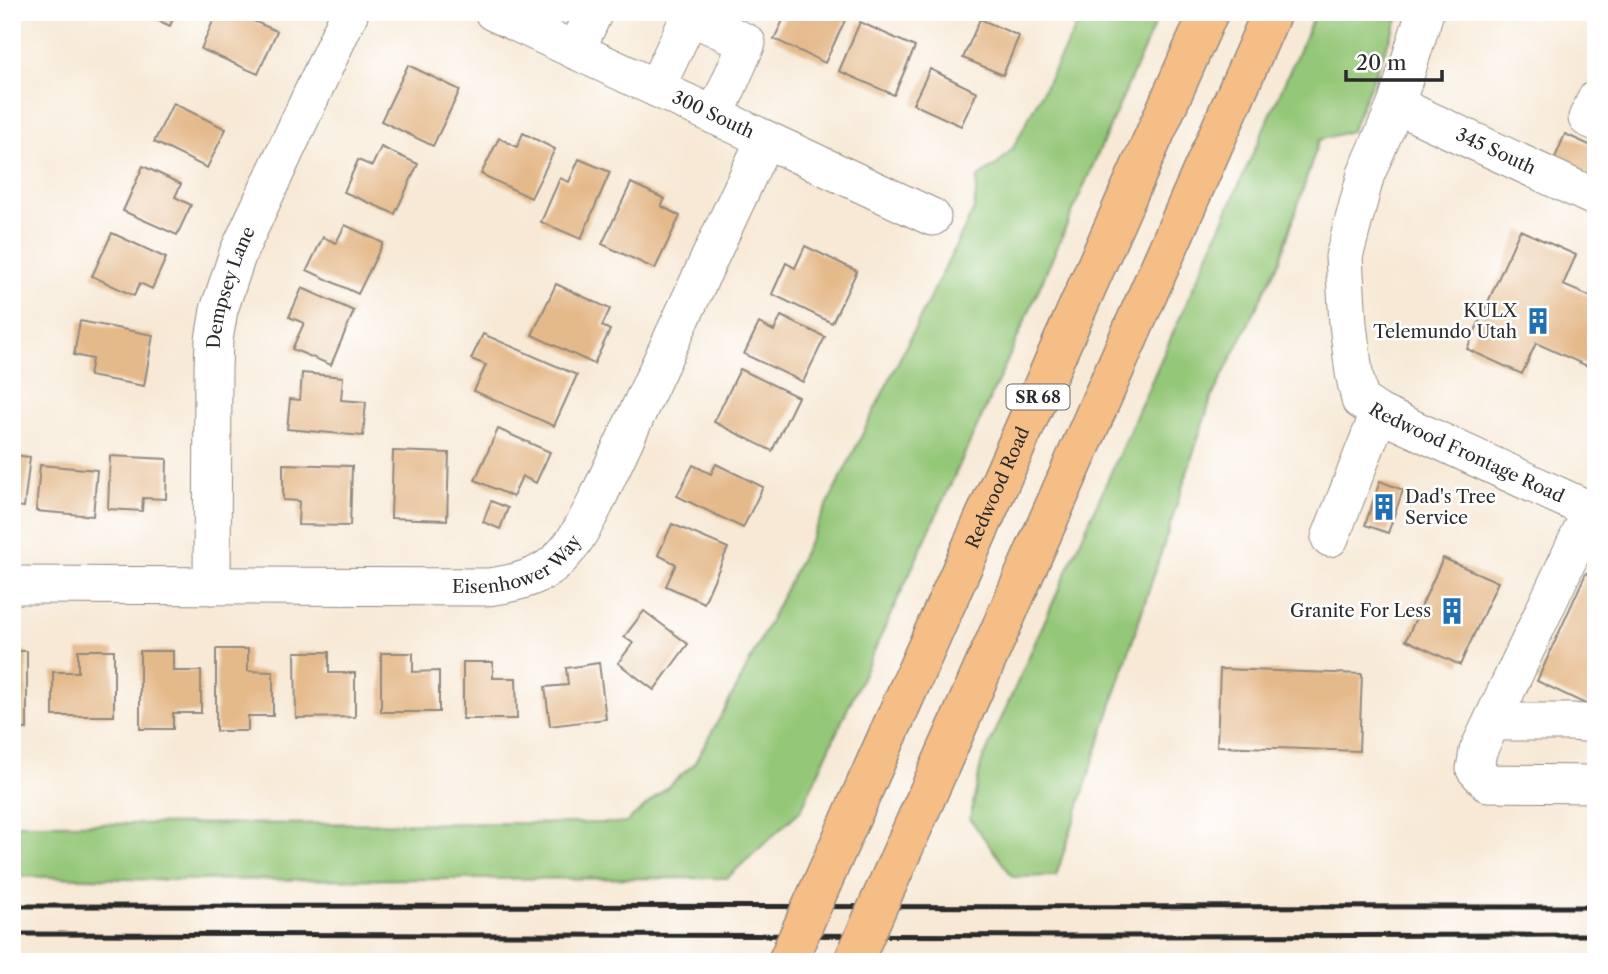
<svg xmlns="http://www.w3.org/2000/svg" width="1608" height="974" font-family="'Libre Caslon Text',serif">
<style>
.green{fill:#95c778;stroke:#607952;stroke-width:2}
.building{fill:#e5ba8b}
.lines{fill:none;stroke-linecap:round;stroke-linejoin:round}
.minor-casing{stroke:#918a80;stroke-width:39}
.major-casing{stroke:#918a80;stroke-width:41}
.minor{stroke:#fff;stroke-width:37}
.major{stroke:#f6be87;stroke-width:38}
.rail{stroke:#2b2b2b;stroke-width:5}
.major-bridge-casing{stroke:#918a80;stroke-width:41;stroke-linecap:butt}
.major-bridge{stroke:#f6be87;stroke-width:38}
.labels{text-anchor:middle;stroke-width:5;stroke-linejoin:round;paint-order:stroke}
.shield{fill:#fff;stroke:#6b6b6b;stroke-width:2}
.shield-label{font-size:16px;font-weight:bold;fill:#2b2b2b}
.street-label{font-size:18px;fill:#2b2b2b;stroke:#fff}
.poi-label{font-size:18px;fill:#2b2b2b;stroke:#fff;text-anchor:end}
</style>
<rect width="100%" height="100%" fill="#fff"/>
<filter id="ink" filterUnits="userSpaceOnUse"><feTurbulence type="fractalNoise" baseFrequency=".0143" numOctaves="2"/><feDisplacementMap in="SourceGraphic" scale="14" xChannelSelector="R" yChannelSelector="G"/><feConvolveMatrix kernelMatrix="1 2 1 2 8 2 1 2 1" color-interpolation-filters="sRGB"/></filter>
<filter id="wash" filterUnits="userSpaceOnUse"><feTurbulence type="fractalNoise" baseFrequency=".00686" numOctaves="4" result="noise"/><feDisplacementMap in="SourceGraphic" scale="28" xChannelSelector="R" yChannelSelector="G"/><feGaussianBlur stdDeviation="1.57" result="paint"/><feColorMatrix in="noise" values="0 0 0 0 0 0 0 0 0 0 0 0 0 0 0 0 0 1.4 0 .05"/><feComposite in="paint" operator="in"/></filter>
<g filter="url(#wash)">
<rect width="100%" height="100%" fill="#f7e9d6"/>
<!-- green -->
<g class="green">
<polygon points="1084,12 1160,12 1009,357 801,810 727,878 164,880 12,876 12,824 626,823 694,764 737,687 974,209 978,177 998,164 1013,148"/>
<polygon points="1316,12 1401,12 1351,131 1319,140 1280,260 1211,399 1056,876 1013,877 970,819 981,764"/>
</g>
<g id="blocks">
<!-- building -->
<g class="building">
<polygon points="140,12 176,12 170,26"/>
<polygon points="217,12 254,12 251,20 277,31 258,74 201,49"/>
<polygon points="787,12 849,12 825,63 774,39"/>
<polygon points="980,19 1019,36 1003,75 963,58"/>
<polygon points="860,22 915,47 894,95 839,71"/>
<polygon points="408,65 460,90 433,146 381,121"/>
<polygon points="930,69 977,92 961,126 913,104"/>
<polygon points="173,103 226,129 207,168 154,142"/>
<polygon points="523,133 555,149 531,198 481,174 499,138 517,147"/>
<polygon points="1565,134 1596,148 1596,180 1554,160"/>
<polygon points="381,147 418,164 395,214 344,192 358,160 372,166"/>
<polygon points="579,159 610,172 581,239 541,222 560,178 569,182"/>
<polygon points="143,166 181,184 175,197 191,205 177,235 123,211"/>
<polygon points="631,183 665,199 661,206 680,216 655,269 602,244"/>
<polygon points="345,225 383,243 358,294 307,270 323,237 336,243"/>
<polygon points="1520,230 1576,255 1563,285 1596,299 1596,370 1536,343 1522,374 1467,349"/>
<polygon points="112,233 166,258 152,289 140,283 134,296 92,276"/>
<polygon points="805,246 857,271 832,323 772,294 786,263 795,268"/>
<polygon points="556,284 610,309 602,326 610,330 594,364 532,335"/>
<polygon points="302,288 354,311 331,365 292,349 304,323 289,317"/>
<polygon points="781,316 825,337 803,382 744,354 759,323 774,331"/>
<polygon points="80,321 153,335 144,386 89,376 92,359 74,355"/>
<polygon points="483,334 577,375 554,426 474,391 486,365 471,359"/>
<polygon points="740,369 798,397 772,451 714,422"/>
<polygon points="302,373 343,377 341,400 366,402 363,436 287,429 290,399 300,400"/>
<polygon points="498,429 550,452 536,483 522,476 513,497 475,480"/>
<polygon points="393,451 449,453 447,520 391,518"/>
<polygon points="12,455 30,457 24,507 12,506"/>
<polygon points="110,456 167,459 166,499 143,498 142,511 108,509"/>
<polygon points="283,464 352,466 350,526 298,525 299,501 283,500"/>
<polygon points="716,464 763,487 743,528 677,496 693,465 711,474"/>
<polygon points="40,465 97,470 93,516 36,511"/>
<polygon points="1380,481 1403,490 1388,533 1365,525"/>
<polygon points="491,501 508,508 500,529 483,522"/>
<polygon points="672,524 728,548 704,603 666,586 676,564 658,555"/>
<polygon points="1443,558 1498,582 1460,665 1406,640"/>
<polygon points="1586,573 1596,578 1596,709 1537,681"/>
<polygon points="644,611 688,644 654,690 618,663 633,643 624,637"/>
<polygon points="216,649 248,649 248,671 273,672 273,716 248,716 248,731 216,731"/>
<polygon points="78,650 114,650 114,716 53,716 53,672 78,672"/>
<rect x="12" y="651" width="15" height="78"/>
<polygon points="140,651 173,651 173,671 201,671 201,713 173,713 173,729 140,729"/>
<polygon points="295,652 329,652 329,673 355,673 355,717 296,718"/>
<polygon points="381,653 413,653 413,672 439,671 439,712 381,712"/>
<polygon points="463,662 493,662 493,678 516,678 517,719 463,719"/>
<polygon points="599,663 606,719 550,726 545,687 568,685 566,668"/>
<polygon points="1220,669 1362,674 1359,751 1217,746"/>
</g>
</g>
</g>
<g filter="url(#ink)">
<use href="#blocks" fill-opacity="0" stroke="#918a80" stroke-width="2"/>
<g class="lines">
<defs>
<g id="minor">
<path id="s1" d="M493 12 932 217"/>
<path id="s2" d="M1425 12 1396 105 1366 174 1344 257 1348 324 1354 373 1360 400 1379 413 1596 513"/>
<polyline points="576,51 594,12"/>
<polyline points="656,88 690,16 747,43 715,116"/>
<polyline points="1596,99 1587,118 1596,122"/>
<path id="s3" d="M1396 105 1596 198"/>
<polyline points="1591,511 1478,751 1475,769 1488,783 1596,784"/>
<polyline points="1330,538 1379,413"/>
<path id="s4" d="M12 585 488 587C551 579 567 559 595 504L765 139"/>
<path id="s5" d="M212 586 213 369 214 340 219 310 238 253 350 12"/>
<polyline points="1492,722 1571,722 1596,724"/>
</g>
<g id="major">
<path id="s6" d="M867 782 1209 12"/>
<polyline points="933,782 1272,12"/>
</g>
</defs>
<!-- minor casing -->
<use href="#minor" class="minor-casing"/>
<!-- major casing -->
<use href="#major" class="major-casing"/>
<!-- minor -->
<use href="#minor" class="minor"/>
<!-- major -->
<use href="#major" class="major"/>
<!-- rail -->
<g class="rail">
<polyline points="12,906 1596,907"/>
<polyline points="12,934 1095,936 1596,935"/>
</g>
<defs>
<g id="major-bridge">
<polyline points="787,962 867,782"/>
<polyline points="853,962 933,782"/>
</g>
</defs>
<!-- major-bridge casing -->
<use href="#major-bridge" class="major-bridge-casing"/>
<!-- major-bridge -->
<use href="#major-bridge" class="major-bridge"/>
</g>
</g>
<!-- icons -->
<defs>
<symbol id="building-bare" viewBox="-9 -9 18 18"><path d="M-4-6H4V6H1V3H-1V6H-4ZM-2.5-4.3h1.7v1.8h-1.7ZM.8-4.3h1.7v1.8H.8ZM-2.5-1h1.7V.8h-1.7ZM.8-1h1.7V.8H.8Z" fill="#1f6fb2" stroke="#fff" stroke-width="2.5" paint-order="stroke"/></symbol>
</defs>
<g fill-rule="evenodd">
<use href="#building-bare" x="1519" y="302" width="38" height="38"/>
<use href="#building-bare" x="1365" y="488" width="38" height="38"/>
<use href="#building-bare" x="1433" y="592" width="38" height="38"/>
</g>
<g class="labels">
<!-- shield labels -->
<rect class="shield" x="1006.5" y="384.5" width="63" height="25" rx="5"/>
<g class="shield-label">
<text x="1038" y="403">SR 68</text>
</g>
<!-- street labels -->
<g class="street-label">
<text dy="6" stroke="none"><textPath href="#s1" startOffset="243">300 South</textPath></text>
<text dy="6" stroke="none"><textPath href="#s3" startOffset="110">345 South</textPath></text>
<text dy="6" stroke="none"><textPath href="#s5" startOffset="301">Dempsey Lane</textPath></text>
<text dy="6" stroke="none"><textPath href="#s2" startOffset="522">Redwood Frontage Road</textPath></text>
<text dy="6" stroke="none"><textPath href="#s6" startOffset="322">Redwood Road</textPath></text>
<text dy="6" stroke="none"><textPath href="#s4" startOffset="511">Eisenhower Way</textPath></text>
</g>
<!-- poi labels -->
<g class="poi-label">
<text x="1517" y="317">KULX<tspan x="1517" dy="21">Telemundo Utah</tspan></text>
<text x="1405" y="503" text-anchor="start">Dad's Tree<tspan x="1405" dy="21">Service</tspan></text>
<text x="1431" y="617">Granite For Less</text>
</g>
</g>
<!-- margin -->
<rect width="1608" height="974" fill="none" stroke="#fff" stroke-width="42"/>
<!-- scale -->
<path d="M1346 70v10h96v-10" fill="none" stroke="#2b2b2b" stroke-width="3.5"/>
<text x="1356" y="70" font-size="21" fill="#2b2b2b" stroke="#ffffff" stroke-width="5" paint-order="stroke">20 m</text>
</svg>
